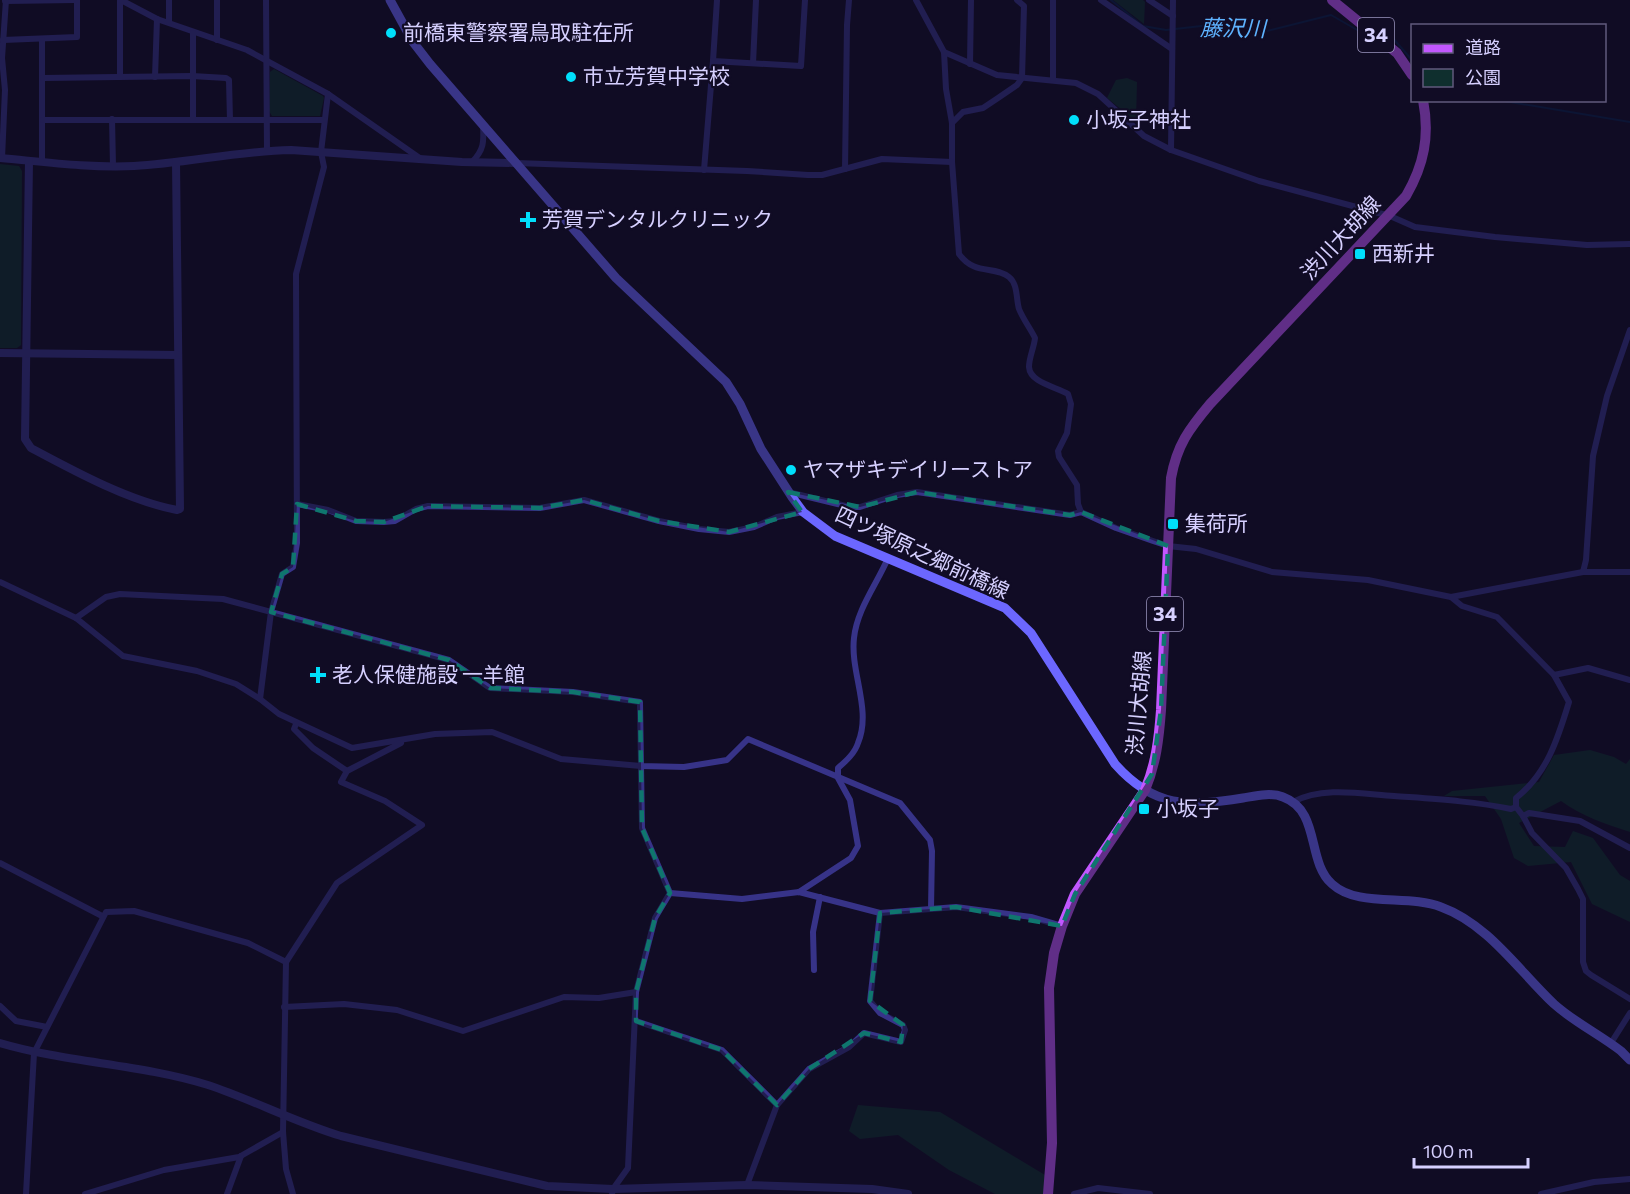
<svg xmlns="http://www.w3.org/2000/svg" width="1630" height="1194" font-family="Commissioner,'Noto Sans JP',sans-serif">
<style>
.green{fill:#0f2f2e}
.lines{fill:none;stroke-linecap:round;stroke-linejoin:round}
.stream{stroke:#071f48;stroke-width:2}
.minor{stroke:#373388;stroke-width:6}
.tertiary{stroke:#373388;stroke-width:8}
.secondary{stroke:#6c67ff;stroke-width:9}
.primary{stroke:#c257ff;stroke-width:10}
.marked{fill:none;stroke:#0f766e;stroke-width:4.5;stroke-dasharray:12 8;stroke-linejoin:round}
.poi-dot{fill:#00dffb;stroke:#110c25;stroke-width:2}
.labels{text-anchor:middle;stroke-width:4.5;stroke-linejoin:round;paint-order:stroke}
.shield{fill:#110c25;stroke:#9b95be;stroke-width:1.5}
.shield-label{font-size:20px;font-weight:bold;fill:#d6d0ff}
.poi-label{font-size:21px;fill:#d6d0ff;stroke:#110c25;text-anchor:start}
.street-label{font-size:21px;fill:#d6d0ff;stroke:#110c25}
.water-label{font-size:22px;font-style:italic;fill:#5eb3ff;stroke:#110c25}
</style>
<rect width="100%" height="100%" fill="#110c25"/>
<!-- green -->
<g class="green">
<polygon points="1113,0 1143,0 1145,2 1144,24"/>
<polygon points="274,69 323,96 324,98 320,116 272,116 269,111 270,72"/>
<polygon points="1127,78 1137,82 1136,121 1107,98 1116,80"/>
<polygon points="0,164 19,166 22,171 21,345 17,348 0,348"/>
<path d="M1590 750 1614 757 1626 764 1630 759V832C1606 824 1581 816 1561 801L1519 823 1534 846 1565 847 1573 831 1593 838 1620 875 1630 881V922L1592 904 1571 862 1528 866 1514 858 1501 819 1485 796H1444L1452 791 1539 782 1554 755Z"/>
<polygon points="858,1105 940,1112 1045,1175 1044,1194 995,1194 949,1170 898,1135 860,1139 849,1131"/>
</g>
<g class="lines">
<!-- stream -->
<g class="stream">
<polyline points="1111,0 1143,26 1166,30 1228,23 1263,32 1331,15 1359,31"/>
<polyline points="1391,36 1412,60"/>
<polyline points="1498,100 1630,122"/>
</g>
<!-- minor -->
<g class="minor">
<polyline points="120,0 120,77"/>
<polyline points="121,0 157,19 247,50 328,94 321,152 324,167 296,274 297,543 293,567 282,574 271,612 260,699"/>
<polyline points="266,0 267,151"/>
<polyline points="717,0 713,61 801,66 805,0"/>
<path d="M916 0 944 52 946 89 952 123V162L959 254C975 276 994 265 1009 277 1018 284 1016 299 1019 309 1023 319 1030 328 1035 338 1034 348 1029 357 1029 367 1030 383 1057 387 1068 394L1071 404 1067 433 1058 451 1059 457 1077 485 1078 504 1081 512"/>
<polyline points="1101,0 1172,49"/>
<polyline points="1149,0 1173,16"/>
<polyline points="5,1 74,0"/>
<polyline points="169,22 169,0"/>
<polyline points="193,33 193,119"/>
<polyline points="3,40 77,37 77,0"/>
<polyline points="42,40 42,162"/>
<polyline points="217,40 217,0"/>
<polyline points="944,52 997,75 1076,83 1098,94 1144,136 1171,150 1259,181 1390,216 1415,227 1495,237 1587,245 1630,244"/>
<polyline points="753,63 756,0"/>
<polyline points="970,64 971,0"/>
<polyline points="155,77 157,19"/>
<polyline points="43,78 192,76 226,78 229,80 230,120"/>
<polyline points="1053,79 1053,0"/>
<polyline points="328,94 421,159"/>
<polyline points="112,119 113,166"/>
<polyline points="43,120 324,120"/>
<polyline points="952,123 963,112 983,108 998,98 1017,85 1022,78 1024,6 1017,0"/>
<polyline points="1171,150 1173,0"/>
<polyline points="2,158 5,90 2,58 6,0"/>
<path d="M472 162C484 150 484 142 483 125"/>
<polyline points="516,163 747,171 808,175 822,175 882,159 952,162"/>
<polyline points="845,169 847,25 849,0"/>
<polyline points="704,170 713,61"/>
<path d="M788 492 850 507H860L897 495 917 492 1070 515 1081 512 1116 528 1153 541 1168 546 1196 549 1272 572 1368 580 1451 597 1462 606 1497 617 1554 675 1569 702C1558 738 1547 774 1516 798V807L1523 816 1532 833 1566 868 1578 889 1583 899V962L1586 971 1591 975 1630 999"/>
<polyline points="297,504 328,510 356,521 384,522 395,521 416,509 428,506 540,508 584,500 659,521 699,529 729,532 754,527 777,517 803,512"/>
<polyline points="1583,572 1586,560 1593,456 1607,396 1630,330"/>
<polyline points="0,582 76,618 123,656 197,671 236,684 260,699 279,714 352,748 435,734 492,732 561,759 641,766 684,767 727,760 748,739 900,803 930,840 932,851 931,909"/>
<polyline points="1451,597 1583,572 1630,572"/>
<polyline points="76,618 106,597 120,594 223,599 449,660 490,688 573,692 640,702 642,828 670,893"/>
<polyline points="1554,675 1588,668 1630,680"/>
<polyline points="296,724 294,729 313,748 347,771"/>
<path d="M1293 802C1323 786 1362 794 1394 796 1434 799 1472 801 1511 809L1516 807"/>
<polyline points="1523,816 1529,813 1580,821 1630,848"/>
<polyline points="0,863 102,916"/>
<path d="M799 892 851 858 858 846 850 800 838 778V768C846 761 855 753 858 743 872 710 850 672 854 638 857 609 877 584 888 558"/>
<polyline points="670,893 742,899 799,892 880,913 956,907 1031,917 1062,926"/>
<polyline points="814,970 813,932 820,897"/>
<polyline points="0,1006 16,1021 47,1027"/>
<polyline points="284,1007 344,1004 397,1010 463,1031 564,997 599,998 636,992"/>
<polyline points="636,1021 722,1050 777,1105"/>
<polyline points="1611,1043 1630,1013"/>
<polyline points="747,1185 777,1105 809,1069 849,1047 864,1033 901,1042 905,1030 903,1025 880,1013 870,1001 880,913"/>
<polyline points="26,1194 34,1053 106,912 134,911 248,943 286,962"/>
<polyline points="85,1194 164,1170 239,1157 283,1132"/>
<polyline points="227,1194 241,1156"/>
<polyline points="293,1194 286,1169 283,1132 286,962 337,883 422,825 385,801 341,782 347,771 401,743"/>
<polyline points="612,1194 613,1189 628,1168 636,992 655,918 670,893"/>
<polyline points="1074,1194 1098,1188 1150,1194"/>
<polyline points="1541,1194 1594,1182 1630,1179"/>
</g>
<!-- tertiary -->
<g class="tertiary">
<path d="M0 158C45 162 89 168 134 166 187 163 238 151 291 150L462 162 516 163"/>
<path d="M29 161 25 439 31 448C74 471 129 501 177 510L180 509 176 162"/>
<polyline points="0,353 178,355"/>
<path d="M0 1043C68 1063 140 1064 208 1085 253 1100 295 1122 341 1136L547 1186 613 1189 747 1185 872 1189 908 1194"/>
</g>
<!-- secondary -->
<path class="secondary" d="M390 0 413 42 430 64 616 278 726 382 740 404 761 449 792 497 803 512 835 536 1005 608 1031 633 1115 764C1154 808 1188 807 1243 798 1255 796 1271 792 1283 797 1321 811 1306 861 1332 884 1358 908 1408 894 1441 907 1488 924 1519 971 1554 1004 1574 1022 1599 1034 1621 1051L1630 1060"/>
<!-- primary -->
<g class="primary">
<polyline points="1332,0 1397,53 1412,75"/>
<path d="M1048 1194 1052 1143 1049 988 1054 953 1062 926 1075 894 1145 790C1156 764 1159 738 1161 710L1171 478C1177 445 1189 429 1210 404L1406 196C1424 165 1430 136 1423 100"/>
</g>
</g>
<!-- marked area -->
<path d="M0 0H1630V1194H0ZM788 492 860 507 917 492 1070 515 1081 512 1168 546 1161 710 1152 774 1075 894 1062 926 956 907 880 913 870 1001 903 1025 901 1042 864 1033 809 1069 777 1105 722 1050 636 1021V992L655 918 670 893 642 828 640 702 573 692 490 688 449 660 271 612 282 574 293 567 297 504 356 521 384 522 428 506 540 508 584 500 659 521 729 532 802 512Z" fill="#110c25" fill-opacity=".55" fill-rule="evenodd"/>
<path class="marked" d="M788 492 860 507 917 492 1070 515 1081 512 1168 546 1161 710 1152 774 1075 894 1062 926 956 907 880 913 870 1001 903 1025 901 1042 864 1033 809 1069 777 1105 722 1050 636 1021V992L655 918 670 893 642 828 640 702 573 692 490 688 449 660 271 612 282 574 293 567 297 504 356 521 384 522 428 506 540 508 584 500 659 521 729 532 802 512Z"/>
<!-- markers -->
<g class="poi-dot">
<circle cx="391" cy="33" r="6"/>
<circle cx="571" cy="77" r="6"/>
<circle cx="1074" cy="120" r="6"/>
<path d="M525 211h6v6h6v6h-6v6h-6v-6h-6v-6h6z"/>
<rect x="1354" y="248" width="12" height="12" rx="3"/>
<circle cx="791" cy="470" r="6"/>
<rect x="1167" y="518" width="12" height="12" rx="3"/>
<path d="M315 666h6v6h6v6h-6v6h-6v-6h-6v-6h6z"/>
<rect x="1138" y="803" width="12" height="12" rx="3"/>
</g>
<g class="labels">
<!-- shield labels -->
<g class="shield">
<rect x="1358" y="18" width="36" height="34" rx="4.5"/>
<rect x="1147" y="597" width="36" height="34" rx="4.5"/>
</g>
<g class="shield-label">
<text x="1376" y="42">34</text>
<text x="1165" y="621">34</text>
</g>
<!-- poi labels -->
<g class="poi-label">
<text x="403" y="40">前橋東警察署鳥取駐在所</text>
<text x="583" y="84">市立芳賀中学校</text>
<text x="1086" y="127">小坂子神社</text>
<text x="542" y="227">芳賀デンタルクリニック</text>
<text x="1372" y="261">西新井</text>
<text x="803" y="477">ヤマザキデイリーストア</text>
<text x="1185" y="531">集荷所</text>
<text x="332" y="682">老人保健施設 一羊館</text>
<text x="1156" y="816">小坂子</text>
</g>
<!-- street labels -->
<g class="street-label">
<text transform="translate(1341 238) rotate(-47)" y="7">渋川大胡線</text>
<text transform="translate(922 553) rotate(25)" y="7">四ツ塚原之郷前橋線</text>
<text transform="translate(1139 703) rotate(-85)" y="7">渋川大胡線</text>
</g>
<!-- water labels -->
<g class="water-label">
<text transform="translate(1233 28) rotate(1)" y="8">藤沢川</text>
</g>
</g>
<!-- legend -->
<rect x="1411" y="24" width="195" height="78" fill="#110c25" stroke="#605a7c" stroke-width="1.5"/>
<rect x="1423" y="44" width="30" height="9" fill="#c257ff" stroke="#605a7c" stroke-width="1.5"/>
<text x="1465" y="54" font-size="18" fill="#d6d0ff">道路</text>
<rect x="1423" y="69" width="30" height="18" fill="#0f2f2e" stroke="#605a7c" stroke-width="1.5"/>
<text x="1465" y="84" font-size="18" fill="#d6d0ff">公園</text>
<!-- scale -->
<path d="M1414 1158v9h114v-9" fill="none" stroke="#d6d0ff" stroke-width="3"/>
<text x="1423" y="1158" font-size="18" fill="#d6d0ff" stroke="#110c25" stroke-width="4.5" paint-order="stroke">100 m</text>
</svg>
